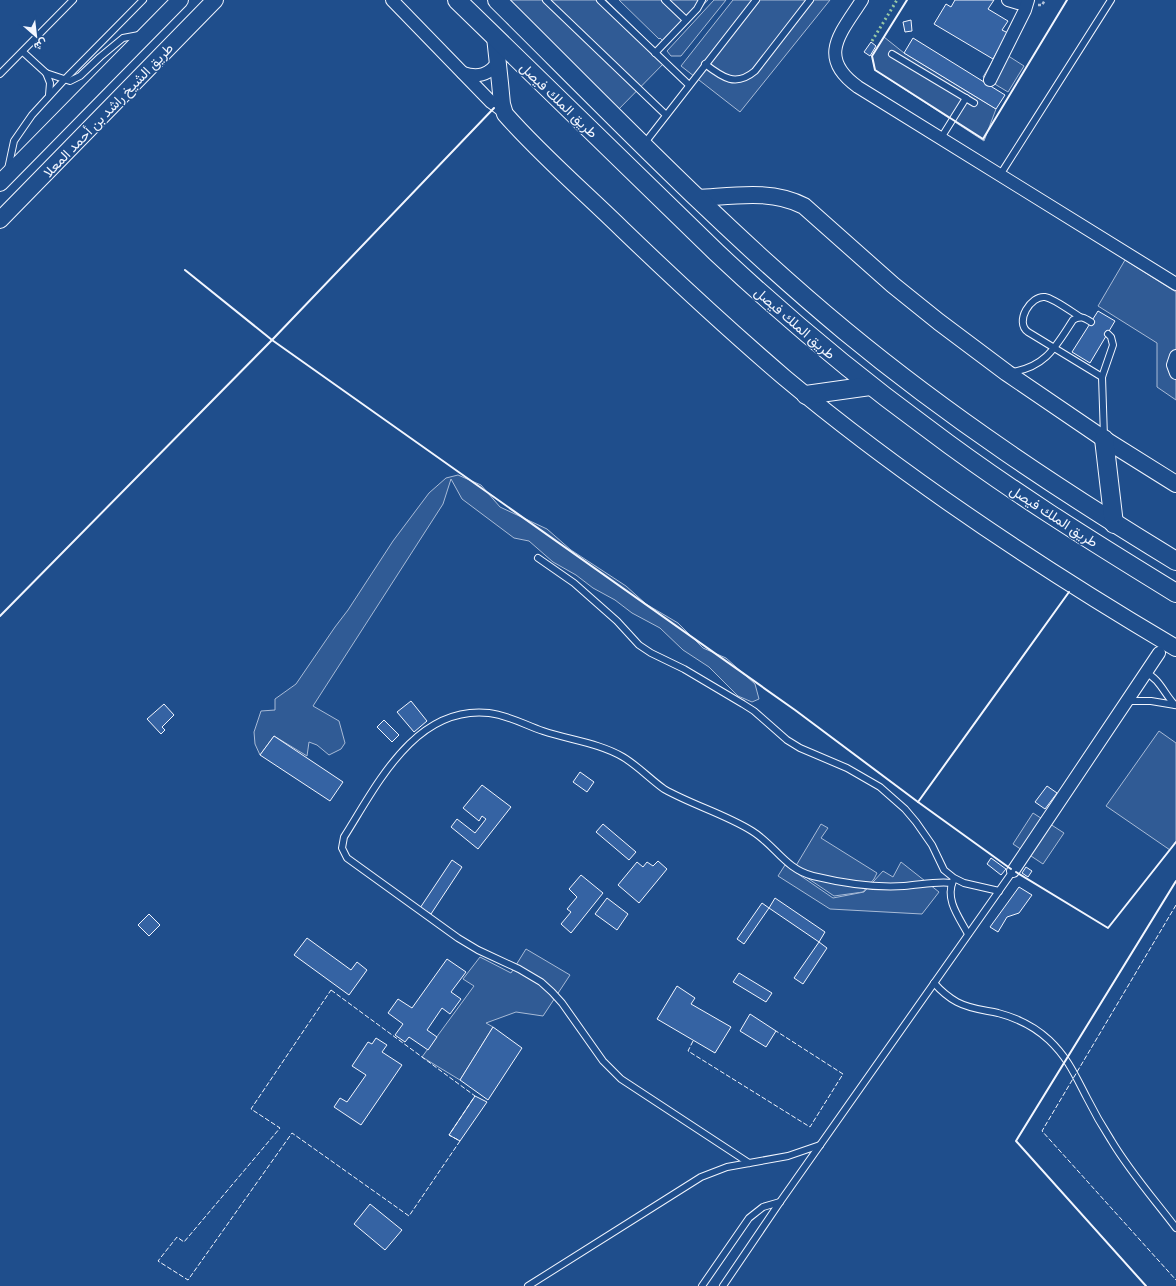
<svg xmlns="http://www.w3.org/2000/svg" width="1176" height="1286" font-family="'Archivo Narrow',Vazirmatn,sans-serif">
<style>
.built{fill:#305b95;stroke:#a8bbd7}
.building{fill:#3563a3;stroke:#f2f6ff}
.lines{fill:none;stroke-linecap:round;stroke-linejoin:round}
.lane-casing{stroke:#f2f6ff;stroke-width:8}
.street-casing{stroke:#f2f6ff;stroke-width:14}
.secondary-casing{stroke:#f2f6ff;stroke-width:18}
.primary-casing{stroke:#f2f6ff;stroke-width:20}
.path{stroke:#b3c4dc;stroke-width:2.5;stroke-dasharray:3 2;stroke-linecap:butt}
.lane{stroke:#1f4e8c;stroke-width:6}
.street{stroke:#1f4e8c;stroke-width:12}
.secondary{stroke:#1f4e8c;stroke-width:16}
.primary{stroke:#1f4e8c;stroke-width:18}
.hedge{stroke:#97c8a6;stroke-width:3;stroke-dasharray:2 3;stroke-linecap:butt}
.fence{stroke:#f2f6ff;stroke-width:1;stroke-dasharray:5 2;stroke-linecap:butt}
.wall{stroke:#f2f6ff;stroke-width:2}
.labels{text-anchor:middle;stroke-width:3;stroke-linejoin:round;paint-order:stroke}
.street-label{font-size:14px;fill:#f2f6ff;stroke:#1f4e8c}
</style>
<rect width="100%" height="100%" fill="#1f4e8c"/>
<!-- built -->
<g class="built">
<polygon points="498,0 606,0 667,60 615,113"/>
<polygon points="619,0 708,0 666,44 660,38 659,39"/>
<polygon points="714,0 726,0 681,56 671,56 667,51"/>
<polygon points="733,0 830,0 740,112 681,66"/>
<polygon points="884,37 904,53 996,109 984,141 875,70 872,56"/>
<polygon points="999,50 1024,66 1008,92 983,77"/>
<polygon points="1125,260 1176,292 1176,400 1157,387 1157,343 1098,306"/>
<polygon points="458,475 481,485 500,507 547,529 571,550 626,586 646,604 678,623 703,648 726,658 755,684 759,699 752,702 738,696 709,667 683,650 660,628 632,613 615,600 593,588 576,575 553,562 529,541 514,538 462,499 451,479 443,504 313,706 339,721 345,743 341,749 329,755 317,745 309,742 307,756 274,736 260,755 255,744 254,732 261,711 275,710 275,699 296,684 335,627 348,610 393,541 429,493 446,478"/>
<polygon points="1159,731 1176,743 1176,841 1170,850 1106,806"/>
<polygon points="1033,813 1064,833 1043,864 1013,844"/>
<polygon points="821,824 828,828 821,838 877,873 874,879 863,892 834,896 794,869"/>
<polygon points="901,862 939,892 922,914 830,909 778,876 785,865 833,898 864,892 883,871 893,877"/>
<polygon points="526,949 570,975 543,1016 516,1012 486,1023 493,1027 460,1080 422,1057 474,986 463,979 480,957 511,973"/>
</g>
<!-- building -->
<g class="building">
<polygon points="955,0 994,0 988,9 1008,21 1002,30 1008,33 993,59 934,24 946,4 951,7"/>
<polygon points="911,20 912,31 905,32 903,22"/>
<polygon points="913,38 1005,95 996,109 904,53"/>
<polygon points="871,42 876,46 870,56 864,52"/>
<polygon points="1098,311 1115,321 1090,363 1072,352"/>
<polygon points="411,701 427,721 414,732 397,712"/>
<polygon points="164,704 174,715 162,727 165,730 161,734 147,719"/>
<polygon points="384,720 399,735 392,742 377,727"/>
<polygon points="274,736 343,782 330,801 260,755"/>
<polygon points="580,772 594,782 587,792 573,782"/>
<polygon points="482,785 511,807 478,849 451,827 457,819 475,833 486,819 482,816 479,821 463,808"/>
<polygon points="1047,786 1057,793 1045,809 1035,802"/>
<polygon points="603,824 636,852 629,860 596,832"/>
<polygon points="991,858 1006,869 1001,875 987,864"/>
<polygon points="452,860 462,867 431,914 420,908"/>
<polygon points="658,861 667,869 639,903 618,885 637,862 643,867 647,862 653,866"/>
<polygon points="1026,867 1032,871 1028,877 1022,873"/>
<polygon points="581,875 603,893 571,933 561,924 571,912 567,909 577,897 569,889"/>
<polygon points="1019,887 1032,895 1019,913 1007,917 998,932 990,927"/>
<polygon points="607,898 628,914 617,930 595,914"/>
<polygon points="775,898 825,932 819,942 769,908"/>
<polygon points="762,903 769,908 744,944 737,939"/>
<polygon points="149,914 160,925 149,936 138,925"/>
<polygon points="307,938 351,970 357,962 367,970 349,995 294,955"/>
<polygon points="819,942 827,948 803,984 794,978"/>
<polygon points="447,959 466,972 451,992 461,999 450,1014 442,1008 427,1030 437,1037 428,1050 409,1037 405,1042 395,1035 403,1024 388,1013 398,999 412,1008"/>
<polygon points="739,973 772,993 766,1002 733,982"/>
<polygon points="677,986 695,998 691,1004 731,1027 715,1053 657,1019"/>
<polygon points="750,1014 776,1031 766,1047 740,1031"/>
<polygon points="493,1027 522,1048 488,1100 460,1080"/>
<polygon points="376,1038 387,1045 382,1052 402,1065 361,1125 334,1107 340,1098 347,1102 366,1075 352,1066 368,1042 372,1044"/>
<polygon points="475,1096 487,1102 460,1141 449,1135"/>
<polygon points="370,1204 402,1230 385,1250 354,1224"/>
</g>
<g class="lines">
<defs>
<g id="lane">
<polyline points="546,0 666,115"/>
<polyline points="600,0 689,85"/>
<polyline points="665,0 686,20"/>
<polyline points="23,52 46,73 70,81 80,76 100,57 123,38 139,35"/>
<polyline points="655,53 697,9 702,0"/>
<polyline points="892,54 974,103"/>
<path d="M705 64C723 78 736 87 755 71L810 0"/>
<polyline points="46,73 50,83 49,95"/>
<polyline points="0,74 73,0"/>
<polyline points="941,138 966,98"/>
<polyline points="644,144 756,0"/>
<polyline points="8,169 14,141 32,115 64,80 143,0"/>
<polyline points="1000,175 1111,0"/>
<path d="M1080 317C1072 312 1053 298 1045 297 1031 295 1014 322 1028 332L1102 377"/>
<path d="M1012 372C1046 367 1056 346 1073 320 1080 315 1085 318 1091 322"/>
<polyline points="1104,437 1102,377 1113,345 1111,337 1108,334"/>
<polyline points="538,558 574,583 617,621 639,645 651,653 684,669 743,704 754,711 787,740 800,748 847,768 880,787 905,809 916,822 932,845 944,870 954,878 964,883 999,891"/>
<path d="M1146 673C1159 678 1165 695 1175 705"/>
<polyline points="1127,701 1151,701 1175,705"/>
<path d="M953 881C945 900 959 917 968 934"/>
<path d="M934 983C941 991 948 997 957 1002 970 1009 984 1010 998 1013 1017 1018 1034 1026 1049 1040 1068 1058 1075 1075 1087 1098 1094 1112 1102 1126 1111 1140 1130 1172 1154 1199 1176 1228"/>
<path d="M749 1163 621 1079 603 1061 562 1003 552 992 541 982 519 969 478 950 458 938 347 858 342 848 344 837C377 785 415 705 489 713 508 715 525 725 543 731 570 740 599 743 623 757 638 766 650 779 664 789 692 805 725 814 752 831 775 845 785 869 813 876 842 883 873 888 904 886 920 885 936 881 952 883"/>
<polyline points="528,1286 701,1177 727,1167 788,1156 820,1145"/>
<polyline points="702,1286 749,1218 763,1207 780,1202"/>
<polyline points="723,1286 780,1202 1013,871"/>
</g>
<g id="street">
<polyline points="392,0 491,102 503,111"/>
<path d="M862 0C841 33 816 57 858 87L1176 284"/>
<polyline points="1008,0 1018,3 1027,0"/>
<path d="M463 73C478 78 489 75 498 62"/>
<polyline points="990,80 1025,10 1028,0"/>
<polyline points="1176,356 1173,365 1176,373"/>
<polyline points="1013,871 1159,653"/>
</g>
<g id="secondary">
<path d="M495 37 500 83 502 104 505 114C540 154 583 191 622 229 675 280 729 330 785 378 907 480 1039 567 1176 648"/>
<polyline points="0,183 180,0"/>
<path d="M698 198C734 196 772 189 804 206L893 285 939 322 1007 373 1104 439 1176 484"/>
<polyline points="0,220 215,0"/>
</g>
<g id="primary">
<path d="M457 0 716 252C783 315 853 374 927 428 1006 488 1091 541 1176 593"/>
<path d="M497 0C610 112 722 229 845 331 949 417 1061 491 1176 561"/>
<polyline points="806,395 870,386"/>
<polyline points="1104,439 1114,524"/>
</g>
</defs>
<!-- lane casing -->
<use href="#lane" class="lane-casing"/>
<!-- street casing -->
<use href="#street" class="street-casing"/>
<!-- secondary casing -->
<use href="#secondary" class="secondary-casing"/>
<!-- primary casing -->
<use href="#primary" class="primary-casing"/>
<!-- path -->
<polyline class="path" points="1038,5 1042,5 1045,0"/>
<!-- lane -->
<use href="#lane" class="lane"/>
<!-- street -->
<use href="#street" class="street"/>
<!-- secondary -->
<use href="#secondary" class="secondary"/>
<!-- primary -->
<use href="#primary" class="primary"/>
<!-- hedge -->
<polyline class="hedge" points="872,41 897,0"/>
<!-- fence -->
<g class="fence">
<polyline points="1176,905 1042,1131 1176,1280"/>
<polygon points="331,990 475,1096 449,1135 460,1141 409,1216 292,1133 188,1280 158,1261 177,1237 184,1242 280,1128 251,1109"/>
<polyline points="693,1041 688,1051 810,1127 843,1074 776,1031"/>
</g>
<!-- wall -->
<g class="wall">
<polyline points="907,0 872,56 875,70 983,139 1067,0"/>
<polyline points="185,270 272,340 494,108"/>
<polyline points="0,616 272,340 795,710 918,802 1011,869"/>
<polyline points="918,802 1069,592"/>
<polyline points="1016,872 1108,928 1176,842"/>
<polyline points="1146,1286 1016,1141 1176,881"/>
</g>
</g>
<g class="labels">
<!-- street labels -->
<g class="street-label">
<text transform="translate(559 100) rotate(44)" y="5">طريق الملك فيصل</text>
<text transform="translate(108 110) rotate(-46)" y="5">طريق الشيخ راشد بن أحمد المعلا</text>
<text transform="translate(795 323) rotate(41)" y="5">طريق الملك فيصل</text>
<text transform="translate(1054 516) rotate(33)" y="5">طريق الملك فيصل</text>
</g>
</g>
<!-- north arrow -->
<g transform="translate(36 36) rotate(152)" stroke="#1f4e8c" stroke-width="3" paint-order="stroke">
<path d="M0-3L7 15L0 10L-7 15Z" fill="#f2f6ff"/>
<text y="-6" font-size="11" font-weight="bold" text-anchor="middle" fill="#f2f6ff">ش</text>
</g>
</svg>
